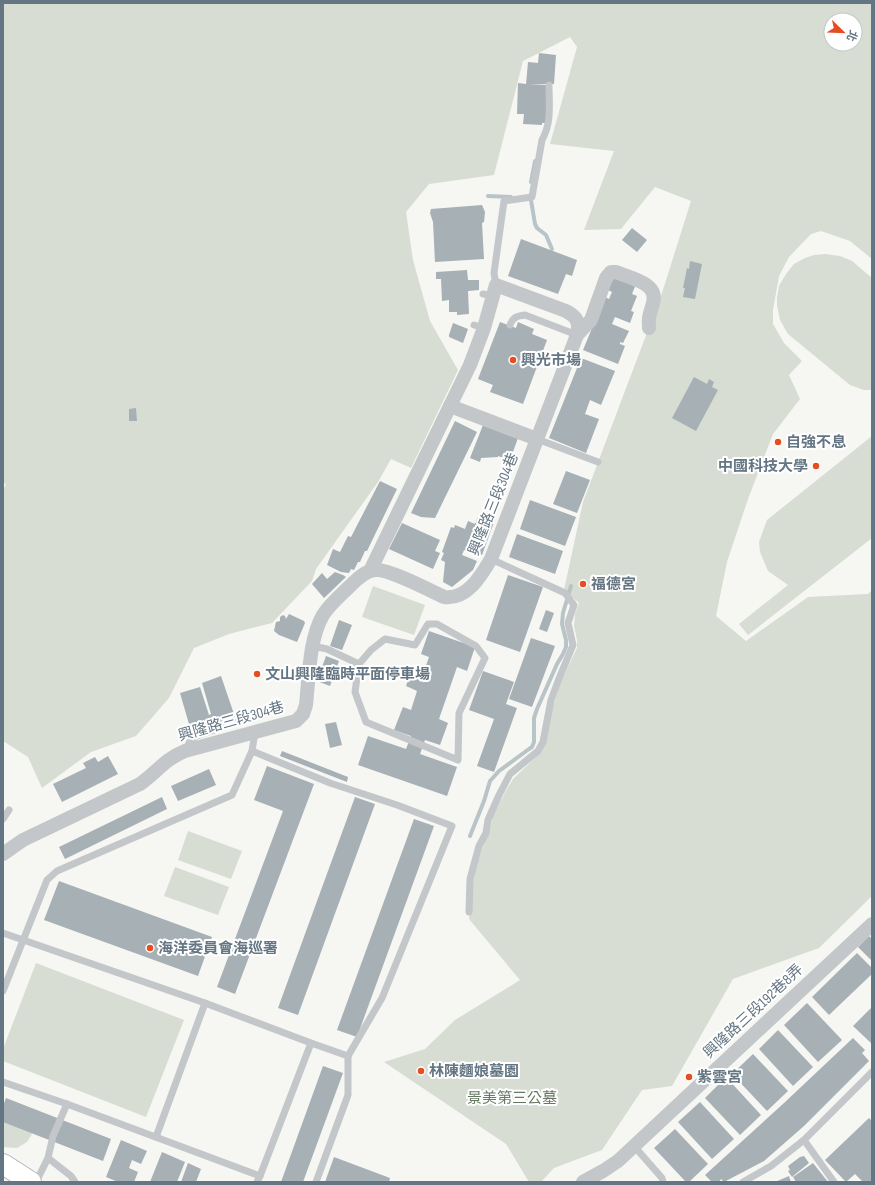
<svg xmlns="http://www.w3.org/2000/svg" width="875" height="1185" font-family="'Sofia Sans Condensed','Noto Sans TC',sans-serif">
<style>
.green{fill:#d7ddd3;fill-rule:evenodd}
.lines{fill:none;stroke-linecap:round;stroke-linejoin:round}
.stream{stroke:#b8c4c8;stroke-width:4}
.building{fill:#a7b0b5}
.secondary-casing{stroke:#b3b9bd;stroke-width:22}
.lane{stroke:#c3c7ca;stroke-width:7}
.street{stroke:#c3c7ca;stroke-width:14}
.secondary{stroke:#fff;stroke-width:20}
.poi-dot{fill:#e54d22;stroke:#fff;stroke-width:1.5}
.labels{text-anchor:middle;stroke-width:4;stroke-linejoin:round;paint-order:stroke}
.poi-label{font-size:15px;font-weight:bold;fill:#647683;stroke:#fff;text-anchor:start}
.street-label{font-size:15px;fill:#647683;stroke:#fff}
.park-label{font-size:15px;fill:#687a63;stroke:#fff}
</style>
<rect width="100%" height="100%" fill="#f6f6f2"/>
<!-- green -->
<g class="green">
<path d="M3 3H872V259L850 241 821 231 811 234 789 257 779 276 773 310V324L784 343 802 361 789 375 800 399 773 434 748 499 727 562 716 616 746 641 808 597 868 594 872 590V896L819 948 733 979 672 1086 642 1090 602 1150 554 1168 541 1182H529L506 1144 384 1062 425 1049 455 1020 520 980 469 919 472 886 476 867 482 849 490 829 493 816 505 792 513 779 536 757 562 679 577 648V640L574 626 575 614 579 603 564 590 583 502 662 293 691 201 655 187 621 229 584 230 614 151 550 144 577 47 570 37 523 61 494 175 429 184 406 212 413 260 430 321 458 370 411 468 391 459 378 482 316 569 312 581 272 623 229 634 194 648 169 698 136 736 91 752 42 788 28 757 3 741V490L6 484 3 482ZM831 20H855V44H831Z"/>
<polygon points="825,254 840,256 852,261 872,278 872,390 864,390 850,385 788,334 780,320 777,306 777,298 779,286 786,274 794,264 805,258 814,255"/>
<polygon points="872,436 872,538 748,635 739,624 788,585 768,571 760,552 759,542 767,520"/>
<polygon points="373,586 425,605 414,635 362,617"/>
<polygon points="188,831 242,851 231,879 178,860"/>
<polygon points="175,867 229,887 218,915 164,896"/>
<polygon points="36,963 184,1020 146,1117 3,1061 3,1049"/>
<polygon points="3,1117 35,1129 27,1142 17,1148 3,1147"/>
</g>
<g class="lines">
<!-- stream -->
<g class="stream">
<polyline points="531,182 535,161"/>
<polyline points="488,196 511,197"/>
<polyline points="531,200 535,224 537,228 546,235 552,249"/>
<polyline points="470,836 484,801 490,781 499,771 529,749 532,747 534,742 534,718 537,709 557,664 563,654 566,647 566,640 562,624 563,613 571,586"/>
</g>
</g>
<!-- building -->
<g class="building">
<polygon points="539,53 556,55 554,84 529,84 547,85 547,123 542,123 542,125 523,124 524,114 517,114 518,83 526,84 528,62 538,63"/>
<polygon points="482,205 485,212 484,222 482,223 484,259 435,262 433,222 430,213 431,209"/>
<polygon points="632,228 647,240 637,252 622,240"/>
<polygon points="521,239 577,260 572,276 566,274 558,294 508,276"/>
<polygon points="690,261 702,264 695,299 683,297 685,288 683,288 687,268 689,269"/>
<polygon points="467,270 468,280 479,280 479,290 468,291 469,314 457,315 457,312 449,312 449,300 442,301 441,279 436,279 436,272"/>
<polygon points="614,277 636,284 632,294 637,296 631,311 634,312 630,323 615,317 612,324 629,331 623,343 620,342 620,344 625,346 618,364 583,350 605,297 609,299 612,292 608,290"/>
<polygon points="500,322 516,328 518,322 534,329 532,334 547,340 523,404 490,392 493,385 478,379"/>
<polygon points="453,323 468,329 463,343 449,337 449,335"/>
<polygon points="581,358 615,371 601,405 590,400 585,414 599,419 586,453 549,438"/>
<polygon points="694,377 707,384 709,379 714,382 712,387 718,390 696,431 672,418"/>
<polygon points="136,408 137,421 129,421 129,409"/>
<polygon points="455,421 477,432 435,518 421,517 411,513"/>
<polygon points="483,425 518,438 510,460 498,456 498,457 481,458 480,462 470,458"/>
<polygon points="566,471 590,480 577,513 553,504"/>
<polygon points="380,481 397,489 367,551 365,551 360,562 358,562 354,570 351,569 349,573 341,572 327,565 333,549 340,552 348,536 351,537"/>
<polygon points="530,500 576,517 565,546 520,529"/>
<polygon points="486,513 496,517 482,555 473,552 473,553 464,550 462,555 477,561 473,570 452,587 443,582 445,562 441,560 444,553 442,552 451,527 454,528 455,525 465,529 468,521 475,524 478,517 484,519"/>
<polygon points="402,523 440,540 435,551 440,553 433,569 389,549"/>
<polygon points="517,534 563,551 555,574 509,557"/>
<polygon points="335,572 343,575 346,577 324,598 312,584 322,573 327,579"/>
<polygon points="508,575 543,587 520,652 486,640"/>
<polygon points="546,610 554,613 547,632 539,629"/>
<polygon points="289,614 304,621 305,623 297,642 279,635 274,631 276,622 280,621 280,617 283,615 285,616 286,619"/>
<polygon points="339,620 352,625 342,650 330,646"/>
<polygon points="429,631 475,647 467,671 457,667 439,719 448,723 440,745 425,740 420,754 457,767 447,796 358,765 368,736 406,749 411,736 394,730 403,707 411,710 417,691 406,686 411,672 422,677 429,657 421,654"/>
<polygon points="531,638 555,646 532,707 509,699"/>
<polygon points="326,656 339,661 330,686 317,681"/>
<polygon points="483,671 514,682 506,704 517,708 494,772 477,766 494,719 469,710"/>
<polygon points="221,676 235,717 191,731 180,693 200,687 209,715 211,714 202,683"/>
<polygon points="336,722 342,745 330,748 325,724"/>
<polygon points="282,751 348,777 347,782 280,756"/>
<polygon points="108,756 118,774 62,802 53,784 86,768 83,763 95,757 98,762"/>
<polygon points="267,766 314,784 235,994 217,987 283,811 254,800"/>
<polygon points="209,769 216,785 178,801 171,786"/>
<polygon points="162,797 167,809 65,859 59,847"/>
<polygon points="355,797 375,804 298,1015 278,1008"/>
<polygon points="414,819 434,826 357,1037 337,1030"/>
<polygon points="59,881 212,937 198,976 44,920"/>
<polygon points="869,936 872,939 872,961 858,947"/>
<polygon points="857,953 872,968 872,974 829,1015 812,997"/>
<polygon points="807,1003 842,1040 818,1062 784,1025"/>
<polygon points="872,1007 872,1044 853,1026"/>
<polygon points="778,1030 813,1067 793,1086 759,1049"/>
<polygon points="853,1038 865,1050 862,1053 869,1061 804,1126 764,1161 724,1182 721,1179 719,1182 712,1182 705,1175 784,1103"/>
<polygon points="753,1054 788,1091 767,1111 732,1074"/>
<polygon points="323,1066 343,1073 303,1182 281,1182"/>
<polygon points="726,1077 761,1115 740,1135 705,1098"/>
<polygon points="6,1098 111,1139 103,1161 3,1122 3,1106"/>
<polygon points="700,1102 734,1139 712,1159 678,1122"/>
<polygon points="869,1118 872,1121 872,1182 863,1182 855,1174 846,1182 825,1160"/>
<polygon points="675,1129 708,1164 689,1182 686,1182 654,1148"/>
<polygon points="121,1140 147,1151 141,1164 132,1160 129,1168 138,1172 134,1182 118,1182 106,1177"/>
<polygon points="162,1152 185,1162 177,1182 150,1182"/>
<polygon points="804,1156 809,1163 792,1177 788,1171 790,1170 788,1166 800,1157"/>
<polygon points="334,1157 390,1178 389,1182 325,1182"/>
<polygon points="188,1163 201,1169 196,1182 181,1182"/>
<polygon points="813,1163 828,1182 796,1182 793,1177"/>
<polygon points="789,1176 791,1182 775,1182"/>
</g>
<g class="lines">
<defs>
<polyline id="secondary" points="3,1164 31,1182"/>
</defs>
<!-- secondary casing -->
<use href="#secondary" class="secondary-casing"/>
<!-- lane -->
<g class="lane">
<path d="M496 285 494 273 504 201 532 197 542 140C552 122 549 105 549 85"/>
<polyline points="483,294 494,296"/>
<polyline points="474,325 484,328"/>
<path d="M510 325C513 317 517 316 525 315L577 335"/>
<polyline points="537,439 598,462"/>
<polyline points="313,646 327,649 359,664 355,692 366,722 458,760 459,713 485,658 476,646 437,624 428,624 415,645 385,639 371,650 359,664"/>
<polyline points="185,751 190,741 197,736 240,721 244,717"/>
<polyline points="252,751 330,783 397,805 452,826 382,998 348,1056"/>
<polyline points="3,819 9,810"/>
<polyline points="469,912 470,879 479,846 486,833 488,820 499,795 510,774 538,751 543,742 551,700 560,676 573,645 568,623 574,605 565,593 491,559"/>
<polyline points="3,933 205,1003 311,1043 348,1056 348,1095 316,1182"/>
<polyline points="3,991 47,880 57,871 232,795 252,751 255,732"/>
<polyline points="3,1082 67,1104 260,1176 257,1182"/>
<polyline points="156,1137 205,1003"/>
<polyline points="804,1140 834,1182"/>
<polyline points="634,1146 662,1178 663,1182"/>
<polyline points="48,1158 71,1176 75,1182"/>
<polyline points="260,1176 311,1043"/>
<polyline points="36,1182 48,1158 53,1136 67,1104"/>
<polyline points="743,1182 771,1166 804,1140 872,1072"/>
</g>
<!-- street -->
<g class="street">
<path d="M577 335 591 320 606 278 611 272H616C630 278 659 283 653 303 650 315 648 315 649 328"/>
<polyline points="370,571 450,406"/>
<path d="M3 854 23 840 140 784C157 772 165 759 185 751L296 721 303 714 306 705C309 678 309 639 323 615 330 604 341 595 350 586 357 579 366 570 376 570 389 569 429 590 444 597 467 600 481 576 491 559L577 335C580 322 577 317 566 311L496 285 484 328 470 365 450 406 537 439"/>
<polyline points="583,1182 603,1171 618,1161 872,924"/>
</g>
<!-- secondary -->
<use href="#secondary" class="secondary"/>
</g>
<!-- markers -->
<g class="poi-dot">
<circle cx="513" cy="360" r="4"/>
<circle cx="778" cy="442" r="4"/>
<circle cx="816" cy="466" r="4"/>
<circle cx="583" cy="584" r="4"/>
<circle cx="257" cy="674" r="4"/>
<circle cx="150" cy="948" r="4"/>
<circle cx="421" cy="1071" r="4"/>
<circle cx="689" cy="1077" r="4"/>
</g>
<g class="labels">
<!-- poi labels -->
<g class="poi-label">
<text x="521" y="365">興光市場</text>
<text x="786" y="447">自強不息</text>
<text x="808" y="471" text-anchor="end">中國科技大學</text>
<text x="591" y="589">福德宮</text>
<text x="265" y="679">文山興隆臨時平面停車場</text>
<text x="158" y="953">海洋委員會海巡署</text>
<text x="429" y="1076">林陳麵娘墓園</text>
<text x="697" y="1082">紫雲宮</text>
</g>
<!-- street labels -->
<g class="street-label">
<text transform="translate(493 504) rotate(-68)" y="5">興隆路三段304巷</text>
<text transform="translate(231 721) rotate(-16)" y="5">興隆路三段304巷</text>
<text transform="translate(753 1011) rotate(-43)" y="5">興隆路三段192巷8弄</text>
</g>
<!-- park labels -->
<g class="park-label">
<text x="512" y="1103">景美第三公墓</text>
</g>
</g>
<!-- border -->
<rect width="875" height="1185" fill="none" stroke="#647683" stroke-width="8"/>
<!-- north arrow -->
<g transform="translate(843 32) rotate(113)"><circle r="19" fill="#ffffff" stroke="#c1c8cd"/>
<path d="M0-3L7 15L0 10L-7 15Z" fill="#e54d22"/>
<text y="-6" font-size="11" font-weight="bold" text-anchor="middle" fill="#647683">北</text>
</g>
</svg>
